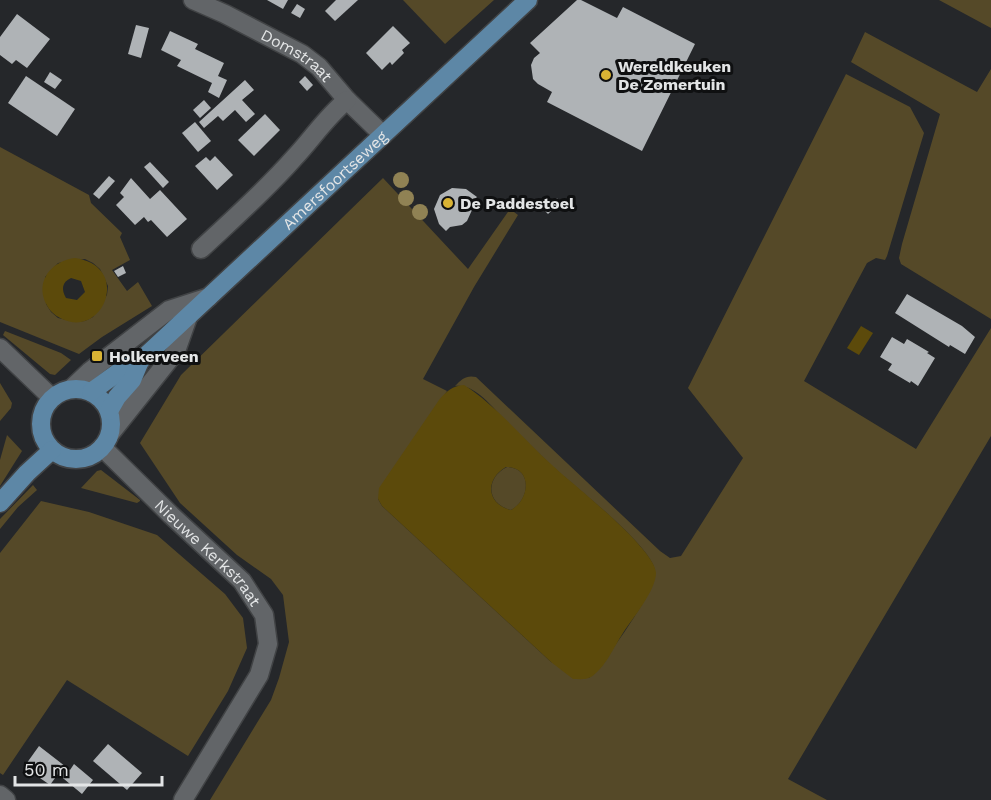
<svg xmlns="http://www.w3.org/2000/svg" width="991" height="800" font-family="'Work Sans',sans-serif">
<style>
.green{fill:#554928;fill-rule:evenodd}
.water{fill:#5c4a0b;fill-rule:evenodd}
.building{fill:#afb3b6}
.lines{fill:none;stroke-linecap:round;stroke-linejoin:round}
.minor-casing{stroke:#414345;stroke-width:21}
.major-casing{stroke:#414345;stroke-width:21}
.minor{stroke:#626568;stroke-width:18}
.major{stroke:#5d87a6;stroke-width:18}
.tree{fill:#908254}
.poi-dot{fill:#d9b334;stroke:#0f1011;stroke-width:2}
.labels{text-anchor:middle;stroke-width:6;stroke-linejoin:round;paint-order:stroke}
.street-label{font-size:16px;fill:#e3e5e6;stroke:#0f1011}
.poi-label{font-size:16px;font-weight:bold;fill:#e3e5e6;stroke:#0f1011;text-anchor:start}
</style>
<rect width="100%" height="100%" fill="#25272a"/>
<!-- green -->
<g class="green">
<polygon points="403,0 494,0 445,44"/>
<polygon points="939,0 991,0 991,28"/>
<polygon points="865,32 977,92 991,69 991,319 901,264 899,258 902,244 940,114 851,62"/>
<path d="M846 74 910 107 924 133 887 256 885 260 876 258 867 263 804 381 916 449 991 328V436L788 779 827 800H210L271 700 279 678 289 642 283 595 271 579 237 555 180 503 140 443 181 375 383 178 468 269 510 209 518 215 474 287 423 379 447 391 378 499 382 506 551 662 589 678C604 664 657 590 655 571 652 545 572 485 551 465 536 451 521 436 506 421 497 412 489 402 480 395 472 389 465 385 455 386 462 379 466 375 476 377L660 551 670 558 681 556 743 458 688 388Z"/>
<path d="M0 147 89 195 91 203 122 233 120 237 130 260 112 270 127 291 138 282 152 306 102 337 79 354 0 322ZM85 259 93 263 100 269 108 286 107 295 93 317 85 321 76 322 58 318 51 312 46 304 45 277 58 263Z"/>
<polygon points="5,331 61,353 71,360 55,375 50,374 3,335"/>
<polygon points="0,383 12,403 11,408 0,421"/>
<polygon points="7,435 22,451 0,486 0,460"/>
<path d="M507 467C533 468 530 500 511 510 486 504 485 478 507 467Z"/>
<polygon points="101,470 140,500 140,501 137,503 81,488 97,471"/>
<polygon points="33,485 37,490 18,507 0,529 0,519"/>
<polygon points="41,501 89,512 157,535 225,594 243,618 247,648 228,691 188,756 67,680 3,775 0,773 0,553"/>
</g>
<!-- water -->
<g class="water">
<path d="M75 258C132 266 104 339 62 319 53 315 47 308 44 299 37 277 55 260 75 258ZM71 278 81 281 85 292 77 300 66 298C61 289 62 282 71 278Z"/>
<polygon points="861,326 873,333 859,355 847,348"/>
<path d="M464 385C497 406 523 439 552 465 572 484 655 548 656 573 656 590 633 618 623 633 614 647 605 668 591 677 586 680 579 679 573 679L551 662 382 506 378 499 379 488 439 400C447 391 452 386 464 385ZM506 467C533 467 530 500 511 510 486 504 485 479 506 467Z"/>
</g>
<!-- building -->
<g class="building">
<polygon points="267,0 288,0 283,9"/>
<polygon points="336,0 358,0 335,21 325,11"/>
<polygon points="577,0 581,0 617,18 623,7 695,44 642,151 547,102 552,92 538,84 533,79 531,65 534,58 540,53 530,43"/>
<polygon points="297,4 305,9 300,18 291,13"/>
<polygon points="17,14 50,39 27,68 16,60 12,64 0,55 0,37"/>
<polygon points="136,25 149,28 141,58 128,54"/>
<polygon points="393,26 410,43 402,50 404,53 392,65 390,62 382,70 366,53"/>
<polygon points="170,31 198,44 195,49 224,63 218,76 227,80 219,98 208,92 212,83 177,66 181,60 161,50"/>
<polygon points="50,72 62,80 55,89 44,82"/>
<polygon points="26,76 75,109 57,136 8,103"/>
<polygon points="305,76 313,85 307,91 299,82"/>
<polygon points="245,80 254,90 242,100 255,114 246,122 235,110 223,121 218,116 204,128 199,122"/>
<polygon points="204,100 211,108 200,118 193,110"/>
<polygon points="265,114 280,130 254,156 238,140"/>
<polygon points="195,122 211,141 198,152 182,133"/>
<polygon points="215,156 233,175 217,190 195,166 206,157 210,161"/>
<polygon points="150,162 169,182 163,188 144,167"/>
<polygon points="109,176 115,181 99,199 93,194"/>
<polygon points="131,178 150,199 160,190 187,219 167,237 151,220 148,222 144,217 135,225 116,205 124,197 120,193"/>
<polygon points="452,188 466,189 477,197 471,203 472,210 467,221 462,225 450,227 446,231 439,224 434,209 440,195"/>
<polygon points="557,198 561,202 548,214 543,209"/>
<polygon points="123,266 126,273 118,277 114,271"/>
<polygon points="907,294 962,326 975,337 965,354 950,345 949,347 895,313"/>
<polygon points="892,337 904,344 907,339 929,352 927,353 935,358 918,386 911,381 910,383 888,370 892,364 880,357"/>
<polygon points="108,744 142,773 127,790 93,761"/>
<polygon points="39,746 70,770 74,764 93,780 82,794 58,774 50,785 24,767"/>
</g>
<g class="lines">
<defs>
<g id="minor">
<path id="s1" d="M193 0 225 14 302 54 319 67 347 100 383 135"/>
<path d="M201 249C233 219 265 191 294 158 312 139 326 117 347 100"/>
<polyline points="0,348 52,398"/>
<polyline points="71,389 90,371 169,310 209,297"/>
<polyline points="110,434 176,351 188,317"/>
<path id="s2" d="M102 447 171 515 242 581 264 615 268 644 259 675 183 800"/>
<polyline points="0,795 6,800"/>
</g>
<g id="major">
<circle cx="76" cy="424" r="35"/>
<path id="s3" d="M91 392 120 371 140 361 528 0"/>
<polyline points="109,411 117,397 132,380 140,361"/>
<polyline points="0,503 27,473 52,450"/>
</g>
</defs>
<!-- minor casing -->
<use href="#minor" class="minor-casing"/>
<!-- major casing -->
<use href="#major" class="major-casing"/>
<!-- minor -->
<use href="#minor" class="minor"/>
<!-- major -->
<use href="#major" class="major"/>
</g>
<!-- trees -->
<g class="tree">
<circle cx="401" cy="180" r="8"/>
<circle cx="406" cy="198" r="8"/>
<circle cx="420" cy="212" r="8"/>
</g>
<!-- markers -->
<g class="poi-dot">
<circle cx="606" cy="75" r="6"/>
<circle cx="448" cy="203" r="6"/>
<rect x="91" y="350" width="12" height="12" rx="3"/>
</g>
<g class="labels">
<!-- street labels -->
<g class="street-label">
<text dy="6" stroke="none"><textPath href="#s1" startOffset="118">Domstraat</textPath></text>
<text dy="6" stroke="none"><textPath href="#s3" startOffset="324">Amersfoortseweg</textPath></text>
<text dy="6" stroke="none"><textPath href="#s2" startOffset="150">Nieuwe Kerkstraat</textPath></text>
</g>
<!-- poi labels -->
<g class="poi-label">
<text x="618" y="72">Wereldkeuken<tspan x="618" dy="18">De Zomertuin</tspan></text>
<text x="460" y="209">De Paddestoel</text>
<text x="109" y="362">Holkerveen</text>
</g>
</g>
<!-- scale -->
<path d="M15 776v9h147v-9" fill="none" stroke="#e3e5e6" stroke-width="3"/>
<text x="24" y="776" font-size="18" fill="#e3e5e6" stroke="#0f1011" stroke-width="4.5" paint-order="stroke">50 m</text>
</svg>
